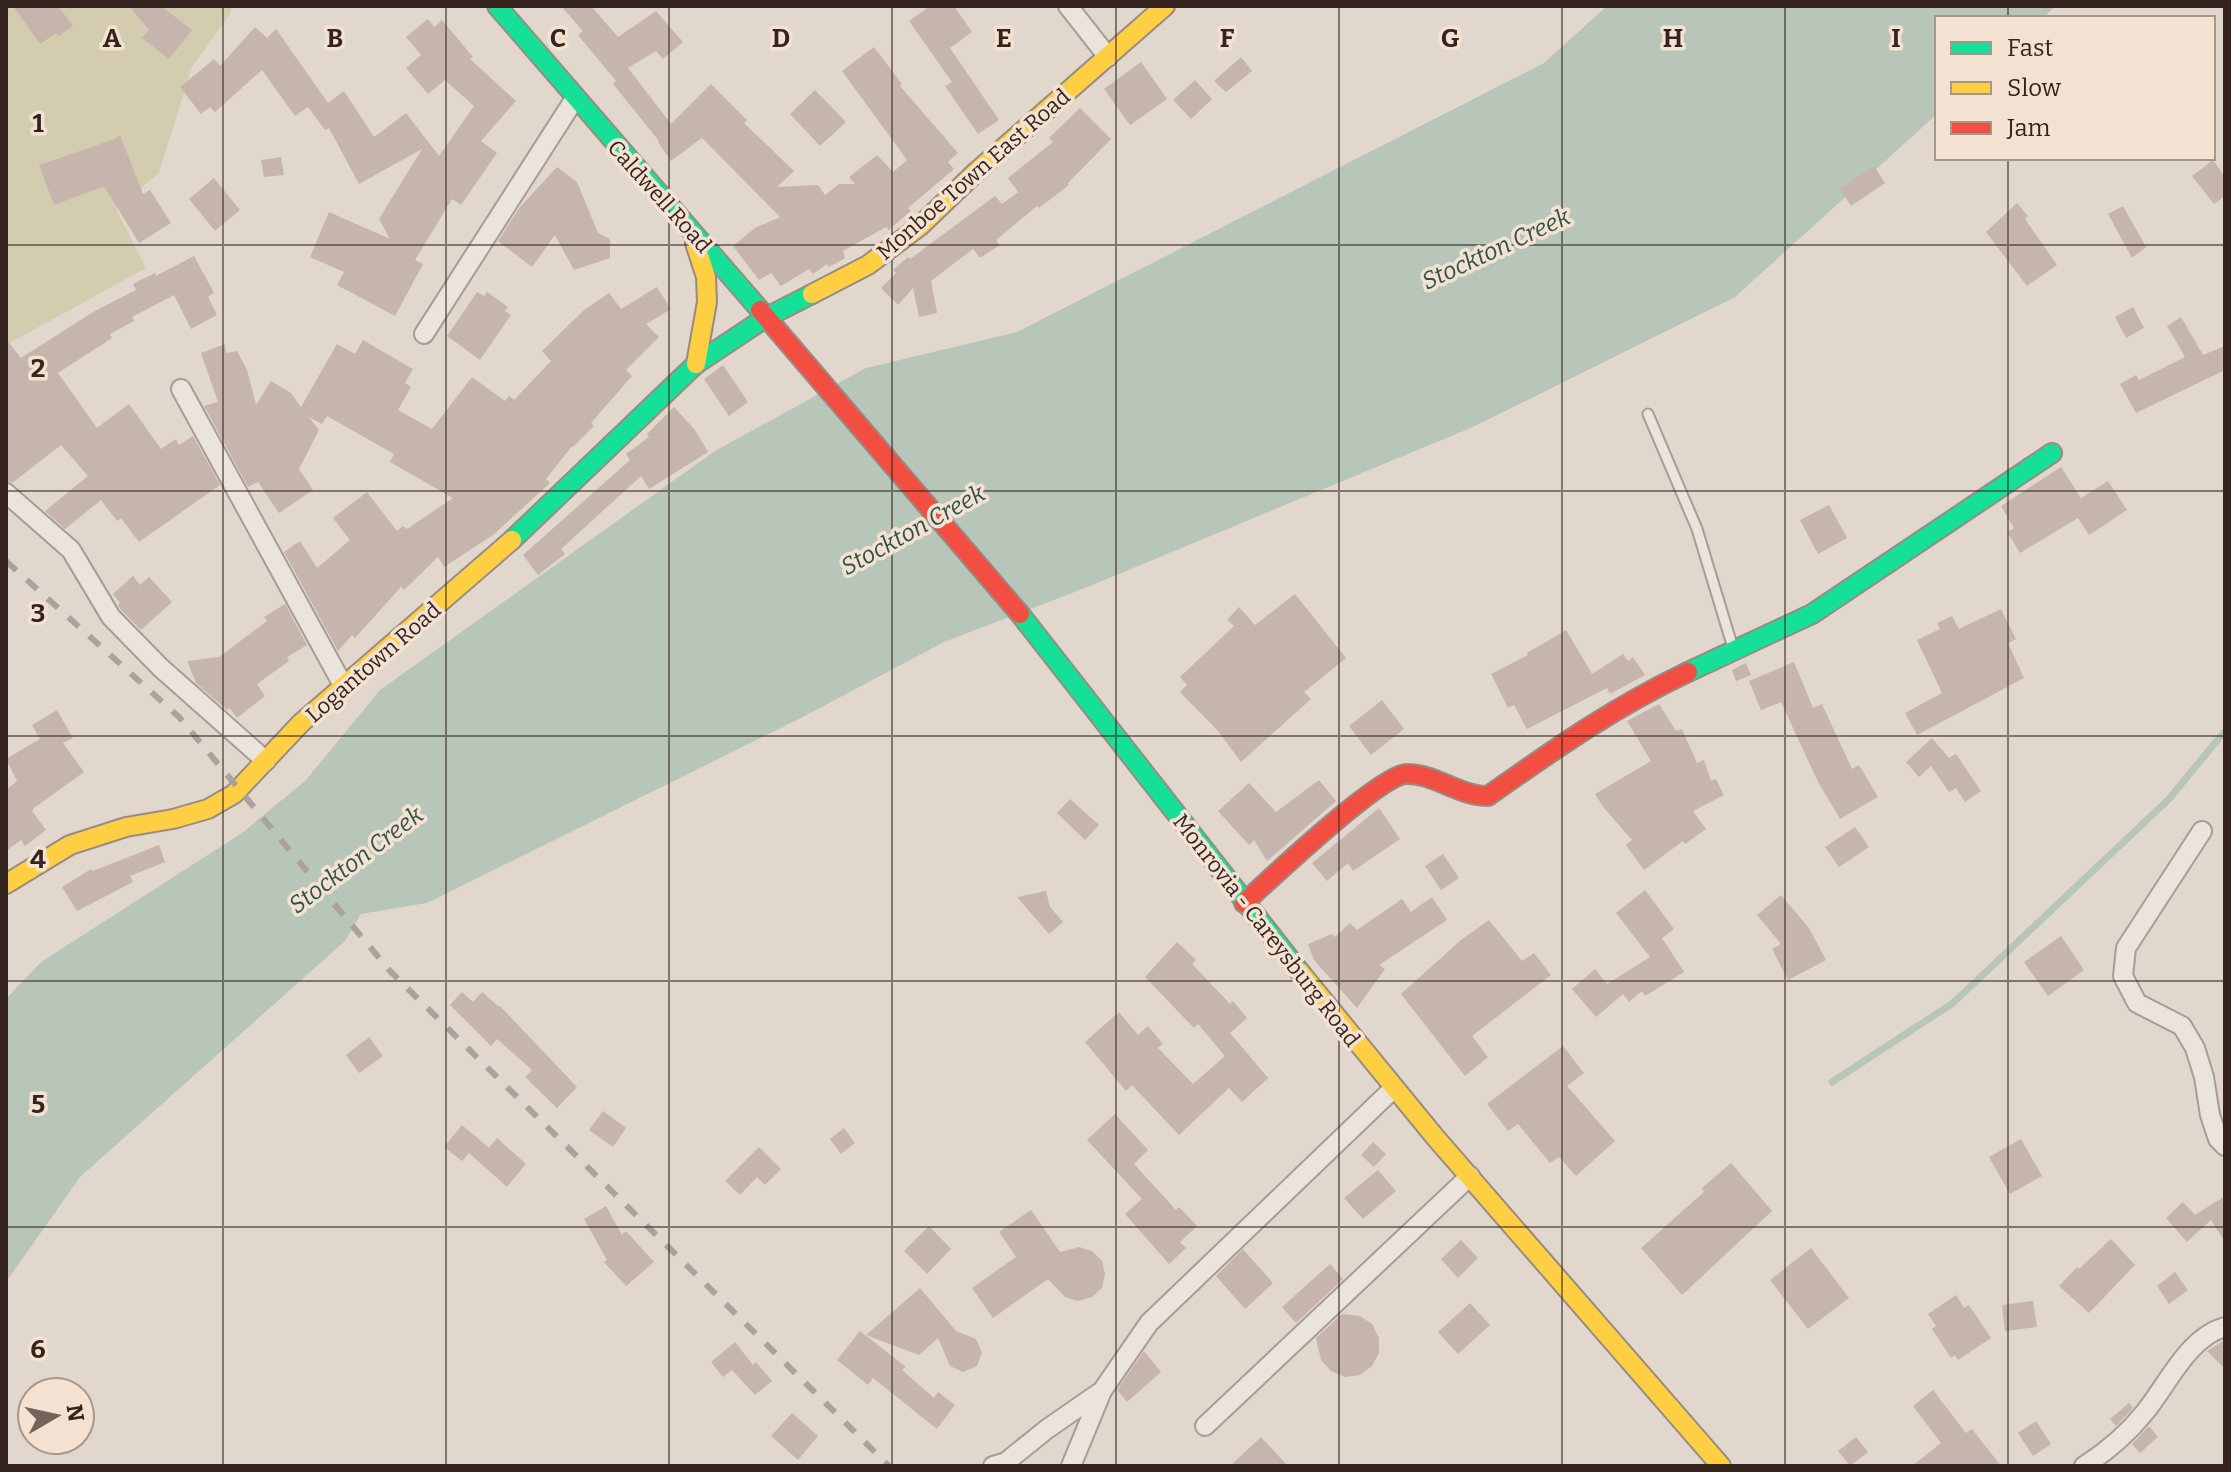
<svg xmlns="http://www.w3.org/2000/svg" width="2231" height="1472" font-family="Bitter,serif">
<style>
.green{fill:#d4ccaf}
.water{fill:#b7c6b9}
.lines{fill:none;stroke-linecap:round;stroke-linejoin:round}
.stream{stroke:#b7c6b9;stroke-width:7}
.building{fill:#c5b5ad}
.lane-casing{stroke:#a79d95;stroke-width:13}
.street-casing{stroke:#a79d95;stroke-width:22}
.fast-casing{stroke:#978c85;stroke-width:22}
.slow-casing{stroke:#978c85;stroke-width:22}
.jam-casing{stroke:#978c85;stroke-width:22}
.lane{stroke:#eae4dd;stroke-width:9}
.street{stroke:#eae4dd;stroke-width:18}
.fast{stroke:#16e098;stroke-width:18}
.slow{stroke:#ffcf43;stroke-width:18}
.jam{stroke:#f24e42;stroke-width:18}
.rail{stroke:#aaa39d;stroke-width:6;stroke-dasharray:14 14;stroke-linecap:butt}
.grid{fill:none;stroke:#35241e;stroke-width:2;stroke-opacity:0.55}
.labels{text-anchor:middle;stroke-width:7;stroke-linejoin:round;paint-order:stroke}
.street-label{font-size:22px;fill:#35241e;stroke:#f3e2d2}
.water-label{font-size:24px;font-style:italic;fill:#2f5349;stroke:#f3e2d2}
.grid-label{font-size:26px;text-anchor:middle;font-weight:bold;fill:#35241e;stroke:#f3e2d2;stroke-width:7;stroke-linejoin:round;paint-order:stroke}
</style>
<rect width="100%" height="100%" fill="#e2d7cc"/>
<!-- green -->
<polygon class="green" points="6,6 231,6 230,14 192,67 159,173 116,209 146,268 6,345"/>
<!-- water -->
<polygon class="water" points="1607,6 2056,6 2043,18 1937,18 1937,114 1735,297 1473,427 1085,588 944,642 799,719 427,903 361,914 345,941 80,1177 6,1282 6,999 41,962 242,833 306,780 380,690 715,451 866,368 1017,332 1544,63"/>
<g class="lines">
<!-- stream -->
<polyline class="stream" points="1832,1082 1953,1003 2168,800 2225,731"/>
</g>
<!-- building -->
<g class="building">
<polygon points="13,6 58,6 73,26 59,36 56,33 40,44"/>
<polygon points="129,6 161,6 192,30 169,59 142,38 149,30"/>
<polygon points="561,6 591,6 618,37 656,11 683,42 663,59 656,51 628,68 671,124 711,84 747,120 744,123 794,171 777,187 818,185 825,195 839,184 855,184 849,177 877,155 893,172 907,160 842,71 874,47 902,84 900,86 958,153 948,162 954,169 908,208 911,211 892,227 889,230 886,227 843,251 845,258 837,263 828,267 827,264 813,274 809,269 781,286 771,273 759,280 733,246 755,228 780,217 702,138 671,161 658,142 659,141 613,84 616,81 578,35 583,31"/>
<polygon points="930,6 954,6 972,32 950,48 999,120 978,134 945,86 952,82 909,21"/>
<polygon points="428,19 434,27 442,20 473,57 470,59 516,101 481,141 497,153 461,205 452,199 415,260 423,264 395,316 337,285 344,272 310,257 329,212 390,239 379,219 422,149 359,184 329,128 325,130 308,107 295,116 262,70 215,112 210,107 201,114 180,87 214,59 220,66 255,27 267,38 276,29 328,103 344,91 374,137 406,113 439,156 474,106 445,80 428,94 406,68 421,55 406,37"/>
<polygon points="1241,57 1252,71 1226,92 1214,81"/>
<polygon points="1141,62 1167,99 1130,125 1104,89"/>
<polygon points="1195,80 1212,99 1191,119 1173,100"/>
<polygon points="815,90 846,122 820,146 790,114"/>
<polygon points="1080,108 1111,139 1068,183 1069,185 1039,208 1037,206 996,240 1000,245 980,258 973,249 931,281 937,313 919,317 913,288 898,305 881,288 896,273 893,270 908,257 910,259 995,196 1002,204 1018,192 1008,178 1053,142 1049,138"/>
<polygon points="120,135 143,194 150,190 171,223 139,243 104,186 54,205 39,165 115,139"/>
<polygon points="281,157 284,175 264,177 261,160"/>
<polygon points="2213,160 2225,177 2225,196 2214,204 2192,176"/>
<polygon points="1874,166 1885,183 1851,206 1840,189"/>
<polygon points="557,167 577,182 598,233 610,239 610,258 574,270 555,235 532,267 498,241 520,207"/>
<polygon points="214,178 240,210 215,231 189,199"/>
<polygon points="2017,203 2028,216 2025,219 2057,265 2027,286 1986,232"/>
<polygon points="2123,206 2146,247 2132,258 2108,214"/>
<polygon points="194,256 214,293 208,297 217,315 191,329 174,295 132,317 134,321 110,334 112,338 58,373 97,428 129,404 161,449 176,439 179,445 193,436 220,485 139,542 121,518 117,521 101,500 65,529 45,511 88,476 61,445 12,483 6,481 6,339 21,358 93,312 136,290 133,284 155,273 156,276"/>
<polygon points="657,287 671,309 646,324 659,337 626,370 632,376 591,423 594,426 573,447 572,446 546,479 550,483 493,535 444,567 438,557 404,590 401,587 355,638 352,635 338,651 284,552 300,541 317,568 350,540 333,518 367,492 397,531 403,526 407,529 453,498 390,462 394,454 327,416 322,424 309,417 319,430 299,469 313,490 279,513 258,482 248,487 204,406 218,402 201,353 225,344 226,353 237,351 247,370 256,405 271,381 291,393 301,407 337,344 355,354 363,340 413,369 405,383 411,387 398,410 432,429 472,377 505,401 509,396 514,400 551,361 542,351 584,310 609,293 621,309"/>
<polygon points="477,292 484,296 487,292 508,307 505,311 511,315 480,360 447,336"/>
<polygon points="2133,307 2144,328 2126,338 2115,317"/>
<polygon points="2181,317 2203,355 2225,346 2225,370 2136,413 2120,384 2136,375 2139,380 2185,357 2167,326"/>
<polygon points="723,365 748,402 729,416 704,379"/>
<polygon points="674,407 695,430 708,452 649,489 641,476 561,549 565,554 538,575 523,555 630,460 626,454 649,437 647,434"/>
<polygon points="2061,467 2081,498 2108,481 2127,510 2089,535 2078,518 2020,553 2007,532 2014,528 2001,506"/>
<polygon points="1829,505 1847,538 1818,554 1800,520"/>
<polygon points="133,576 140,585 149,577 172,602 141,630 121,610 118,605 120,603 113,594"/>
<polygon points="1295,594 1346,658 1304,692 1311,699 1241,762 1218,731 1180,692 1187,685 1180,677 1234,626 1227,620 1239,607 1255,625"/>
<polygon points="285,604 307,645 287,657 289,661 257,684 265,696 237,718 230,708 227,710 196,683 187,661 219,657 267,621 264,617"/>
<polygon points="2001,609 2016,639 2008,643 2024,678 1917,735 1905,713 1942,693 1917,640 1940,629 1937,623 1952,616 1959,629"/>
<polygon points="1566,630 1592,674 1623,654 1628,661 1633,657 1645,675 1610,694 1607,688 1527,729 1514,705 1508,708 1491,674 1528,655 1527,653"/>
<polygon points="1794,662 1813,708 1822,704 1852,769 1859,765 1878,797 1840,819 1818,782 1781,702 1761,710 1749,681"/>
<polygon points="1746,663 1751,675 1736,681 1732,670"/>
<polygon points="1382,700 1404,729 1371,755 1349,726"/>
<polygon points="1659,704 1676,731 1682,729 1697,763 1704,760 1711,781 1716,779 1724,795 1693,811 1706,829 1685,844 1683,841 1644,870 1626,845 1632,840 1604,808 1595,794 1651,761 1627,721"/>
<polygon points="57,710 73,738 63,743 84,772 34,808 32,811 46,830 25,846 21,840 6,851 6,790 17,781 6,759 40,739 32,725"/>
<polygon points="1932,738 1949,758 1956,754 1981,791 1965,802 1956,788 1949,792 1931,766 1919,777 1906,762"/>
<polygon points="1319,780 1336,801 1267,861 1254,840 1249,845 1218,811 1249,783 1276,812"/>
<polygon points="1070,799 1099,825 1085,840 1057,813"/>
<polygon points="1379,808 1400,839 1353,871 1348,863 1327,881 1312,863"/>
<polygon points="1855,827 1869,847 1839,867 1825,847"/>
<polygon points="159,845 165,862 130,876 133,882 77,911 62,887 91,869 93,871"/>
<polygon points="1443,854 1459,878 1441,890 1425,866"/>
<polygon points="1645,890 1674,929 1662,938 1684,972 1645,996 1642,991 1629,1002 1623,994 1596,1017 1572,989 1595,969 1607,984 1650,957 1616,913"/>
<polygon points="1046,891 1050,907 1063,922 1049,934 1017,897"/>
<polygon points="1781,895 1809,928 1826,960 1788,980 1772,949 1781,944 1757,915"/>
<polygon points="1432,897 1447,920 1379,965 1385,969 1357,1008 1314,960 1308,944 1332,934 1335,937 1350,923 1357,930 1402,899 1411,912"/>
<polygon points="1489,920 1522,961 1534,953 1551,975 1472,1036 1488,1057 1465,1076 1401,994 1461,940"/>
<polygon points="2061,936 2084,970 2048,996 2024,962"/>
<polygon points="1177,942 1196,960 1192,964 1230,1004 1233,1001 1247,1018 1230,1033 1268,1078 1242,1102 1229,1088 1179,1135 1132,1085 1126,1091 1085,1042 1119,1012 1138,1035 1148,1026 1163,1044 1158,1048 1193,1084 1225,1056 1198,1024 1194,1028 1145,977"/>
<polygon points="462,992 473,1002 482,992 499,1007 500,1006 577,1087 557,1108 525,1077 532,1070 497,1039 491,1046 450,1005"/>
<polygon points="369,1037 383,1056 359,1073 346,1055"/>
<polygon points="1563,1046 1584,1073 1567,1086 1615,1141 1576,1176 1559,1157 1550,1163 1518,1124 1508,1131 1487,1104"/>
<polygon points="603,1111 626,1128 613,1147 589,1130"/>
<polygon points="1115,1114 1148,1150 1134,1164 1176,1210 1179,1207 1197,1226 1180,1242 1186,1248 1169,1264 1125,1214 1142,1199 1087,1140"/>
<polygon points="462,1125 489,1148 497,1138 526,1164 507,1187 469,1153 462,1161 444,1147"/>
<polygon points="844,1128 855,1143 841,1154 830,1139"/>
<polygon points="2021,1139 2042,1176 2010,1194 1989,1157"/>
<polygon points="1373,1142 1386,1154 1374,1167 1361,1155"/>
<polygon points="759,1147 781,1169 765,1185 757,1177 740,1195 725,1181"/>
<polygon points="1731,1163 1772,1211 1682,1295 1641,1248 1704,1192 1702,1188"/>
<polygon points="1378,1170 1396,1191 1363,1219 1344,1198"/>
<polygon points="2225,1196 2225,1242 2211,1220 2187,1242 2166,1218 2183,1202 2195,1215"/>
<polygon points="606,1206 622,1235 626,1231 654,1262 626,1286 604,1262 607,1260 584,1219"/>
<polygon points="1031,1210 1060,1252 1079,1247 1092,1251 1102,1261 1105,1274 1102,1288 1092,1297 1078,1301 1065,1297 1048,1279 993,1318 972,1288 1016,1257 999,1232"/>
<polygon points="929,1226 951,1249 927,1274 904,1251"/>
<polygon points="2111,1239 2135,1265 2089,1313 2059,1286 2077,1267 2079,1269"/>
<polygon points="1461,1240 1478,1258 1458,1278 1441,1259"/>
<polygon points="1811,1248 1849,1298 1808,1329 1770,1280"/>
<polygon points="1243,1249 1273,1283 1245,1309 1216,1276"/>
<polygon points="1330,1264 1343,1279 1296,1323 1282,1307"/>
<polygon points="2175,1272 2188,1290 2169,1304 2157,1286"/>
<polygon points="920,1288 956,1331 976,1339 982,1353 977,1366 963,1372 950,1366 938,1338 919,1355 866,1335"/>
<polygon points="1956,1295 1964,1308 1969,1305 1991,1338 1958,1360 1955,1355 1951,1358 1932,1329 1936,1326 1928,1314"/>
<polygon points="2033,1301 2037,1327 2005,1331 2002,1305"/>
<polygon points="1470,1303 1490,1325 1458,1354 1438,1332"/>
<polygon points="1342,1314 1360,1316 1372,1324 1379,1338 1379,1353 1372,1366 1360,1375 1345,1377 1331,1371 1321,1360 1316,1338"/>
<polygon points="860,1331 906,1367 902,1370 934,1398 938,1392 955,1405 937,1429 873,1378 868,1385 837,1360"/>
<polygon points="2225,1340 2225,1369 2207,1351"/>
<polygon points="735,1342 753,1365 756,1362 772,1381 755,1395 732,1370 723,1377 711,1362"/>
<polygon points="1144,1351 1161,1372 1127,1402 1117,1390"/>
<polygon points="1933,1390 1966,1433 1972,1429 2001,1466 1912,1466 1941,1443 1913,1406"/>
<polygon points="2129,1403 2133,1408 2116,1426 2110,1419"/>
<polygon points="792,1413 818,1436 798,1460 771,1436"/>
<polygon points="2036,1421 2051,1444 2033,1456 2018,1433"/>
<polygon points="2149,1426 2158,1437 2140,1453 2132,1444"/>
<polygon points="1261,1437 1288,1466 1230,1466"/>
<polygon points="1856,1437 1868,1452 1850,1466 1838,1451"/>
</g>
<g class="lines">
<defs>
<polyline id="lane" points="1648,414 1697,529 1733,648"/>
<g id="street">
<polyline points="1068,6 1108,57"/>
<polyline points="424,334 574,100"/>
<polyline points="181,389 344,687"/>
<polyline points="6,493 71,550 111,617 161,668 266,761"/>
<polyline points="2202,831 2126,948 2123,976 2137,1003 2182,1026 2195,1048 2204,1077 2210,1115 2218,1139 2225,1146"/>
<polyline points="1205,1426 1470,1176"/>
<polyline points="993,1466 1006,1462 1047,1429 1099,1393"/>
<polyline points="1071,1466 1102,1391 1149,1323 1394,1088"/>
<path d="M2084 1466C2106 1452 2129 1432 2145 1412 2168 1384 2188 1337 2225 1327"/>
</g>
<g id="fast">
<polyline points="497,6 760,310"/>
<polyline points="512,540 696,364 765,318 812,294"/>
<polyline points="1020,614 1300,972"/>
<polyline points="1688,672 1812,614 2052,453"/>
</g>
<g id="slow">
<polyline points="695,243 706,277 707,302 696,364"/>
<polyline points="812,294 868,265 920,226 976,172 1165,6"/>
<polyline points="6,884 70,845 126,827 173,819 208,809 234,794 301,723 512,540"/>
<polyline points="1300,972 1435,1137 1721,1466"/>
</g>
<g id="jam">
<polyline points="760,310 1020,614"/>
<path d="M1244 903C1270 879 1379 776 1406 774 1434 773 1458 796 1488 796 1555 749 1614 707 1688 672"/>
</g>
</defs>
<!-- lane casing -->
<use href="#lane" class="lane-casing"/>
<!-- street casing -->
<use href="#street" class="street-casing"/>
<!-- fast casing -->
<use href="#fast" class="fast-casing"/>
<!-- slow casing -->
<use href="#slow" class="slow-casing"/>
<!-- jam casing -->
<use href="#jam" class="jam-casing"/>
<!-- lane -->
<use href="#lane" class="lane"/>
<!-- street -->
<use href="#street" class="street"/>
<!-- fast -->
<use href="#fast" class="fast"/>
<!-- slow -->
<use href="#slow" class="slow"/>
<!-- jam -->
<use href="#jam" class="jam"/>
<!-- rail -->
<polyline class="rail" points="6,561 179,717 390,971 889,1466"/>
</g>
<!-- grid -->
<path class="grid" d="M223 6V1466M446 6V1466M669 6V1466M892 6V1466M1116 6V1466M1339 6V1466M1562 6V1466M1785 6V1466M2008 6V18M2008 158V1466M6 245H2225M6 491H2225M6 736H2225M6 981H2225M6 1227H2225"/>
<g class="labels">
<!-- street labels -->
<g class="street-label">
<text transform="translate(973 174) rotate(-41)" y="8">Monboe Town East Road</text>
<text transform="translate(660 196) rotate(48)" y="8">Caldwell Road</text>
<text transform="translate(373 662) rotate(-41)" y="8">Logantown Road</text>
<text transform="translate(1267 930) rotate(52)" y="8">Monrovia - Careysburg Road</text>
</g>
<!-- water labels -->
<g class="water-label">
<text transform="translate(1496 249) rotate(-25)" y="8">Stockton Creek</text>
<text transform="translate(913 530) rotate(-29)" y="8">Stockton Creek</text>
<text transform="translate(356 860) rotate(-37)" y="8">Stockton Creek</text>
</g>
</g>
<g class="grid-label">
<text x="112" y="47">A</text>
<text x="335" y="47">B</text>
<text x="558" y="47">C</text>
<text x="781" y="47">D</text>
<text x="1004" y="47">E</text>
<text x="1227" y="47">F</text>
<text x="1450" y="47">G</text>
<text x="1673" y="47">H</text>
<text x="1896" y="47">I</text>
<text x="38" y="132">1</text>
<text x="38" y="377">2</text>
<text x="38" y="622">3</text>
<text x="38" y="868">4</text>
<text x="38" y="1113">5</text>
<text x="38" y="1358">6</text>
</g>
<!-- border -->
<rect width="2231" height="1472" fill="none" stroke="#35241e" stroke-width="16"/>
<!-- legend -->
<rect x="1935" y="16" width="280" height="144" fill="#f3e2d2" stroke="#a7968a" stroke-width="2"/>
<rect x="1951" y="42" width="40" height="12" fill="#16e098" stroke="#a7968a" stroke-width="2"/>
<text x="2007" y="56" font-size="24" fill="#35241e">Fast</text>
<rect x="1951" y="82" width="40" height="12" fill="#ffcf43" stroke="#a7968a" stroke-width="2"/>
<text x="2007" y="96" font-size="24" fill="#35241e">Slow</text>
<rect x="1951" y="122" width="40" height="12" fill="#f24e42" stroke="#a7968a" stroke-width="2"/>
<text x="2007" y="136" font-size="24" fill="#35241e">Jam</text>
<!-- north arrow -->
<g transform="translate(56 1416) rotate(81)"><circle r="38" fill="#f3e2d2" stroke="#a7968a" stroke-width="2"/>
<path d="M0-6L14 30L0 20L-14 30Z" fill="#72635b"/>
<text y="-12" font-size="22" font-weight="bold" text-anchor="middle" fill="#35241e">N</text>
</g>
</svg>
